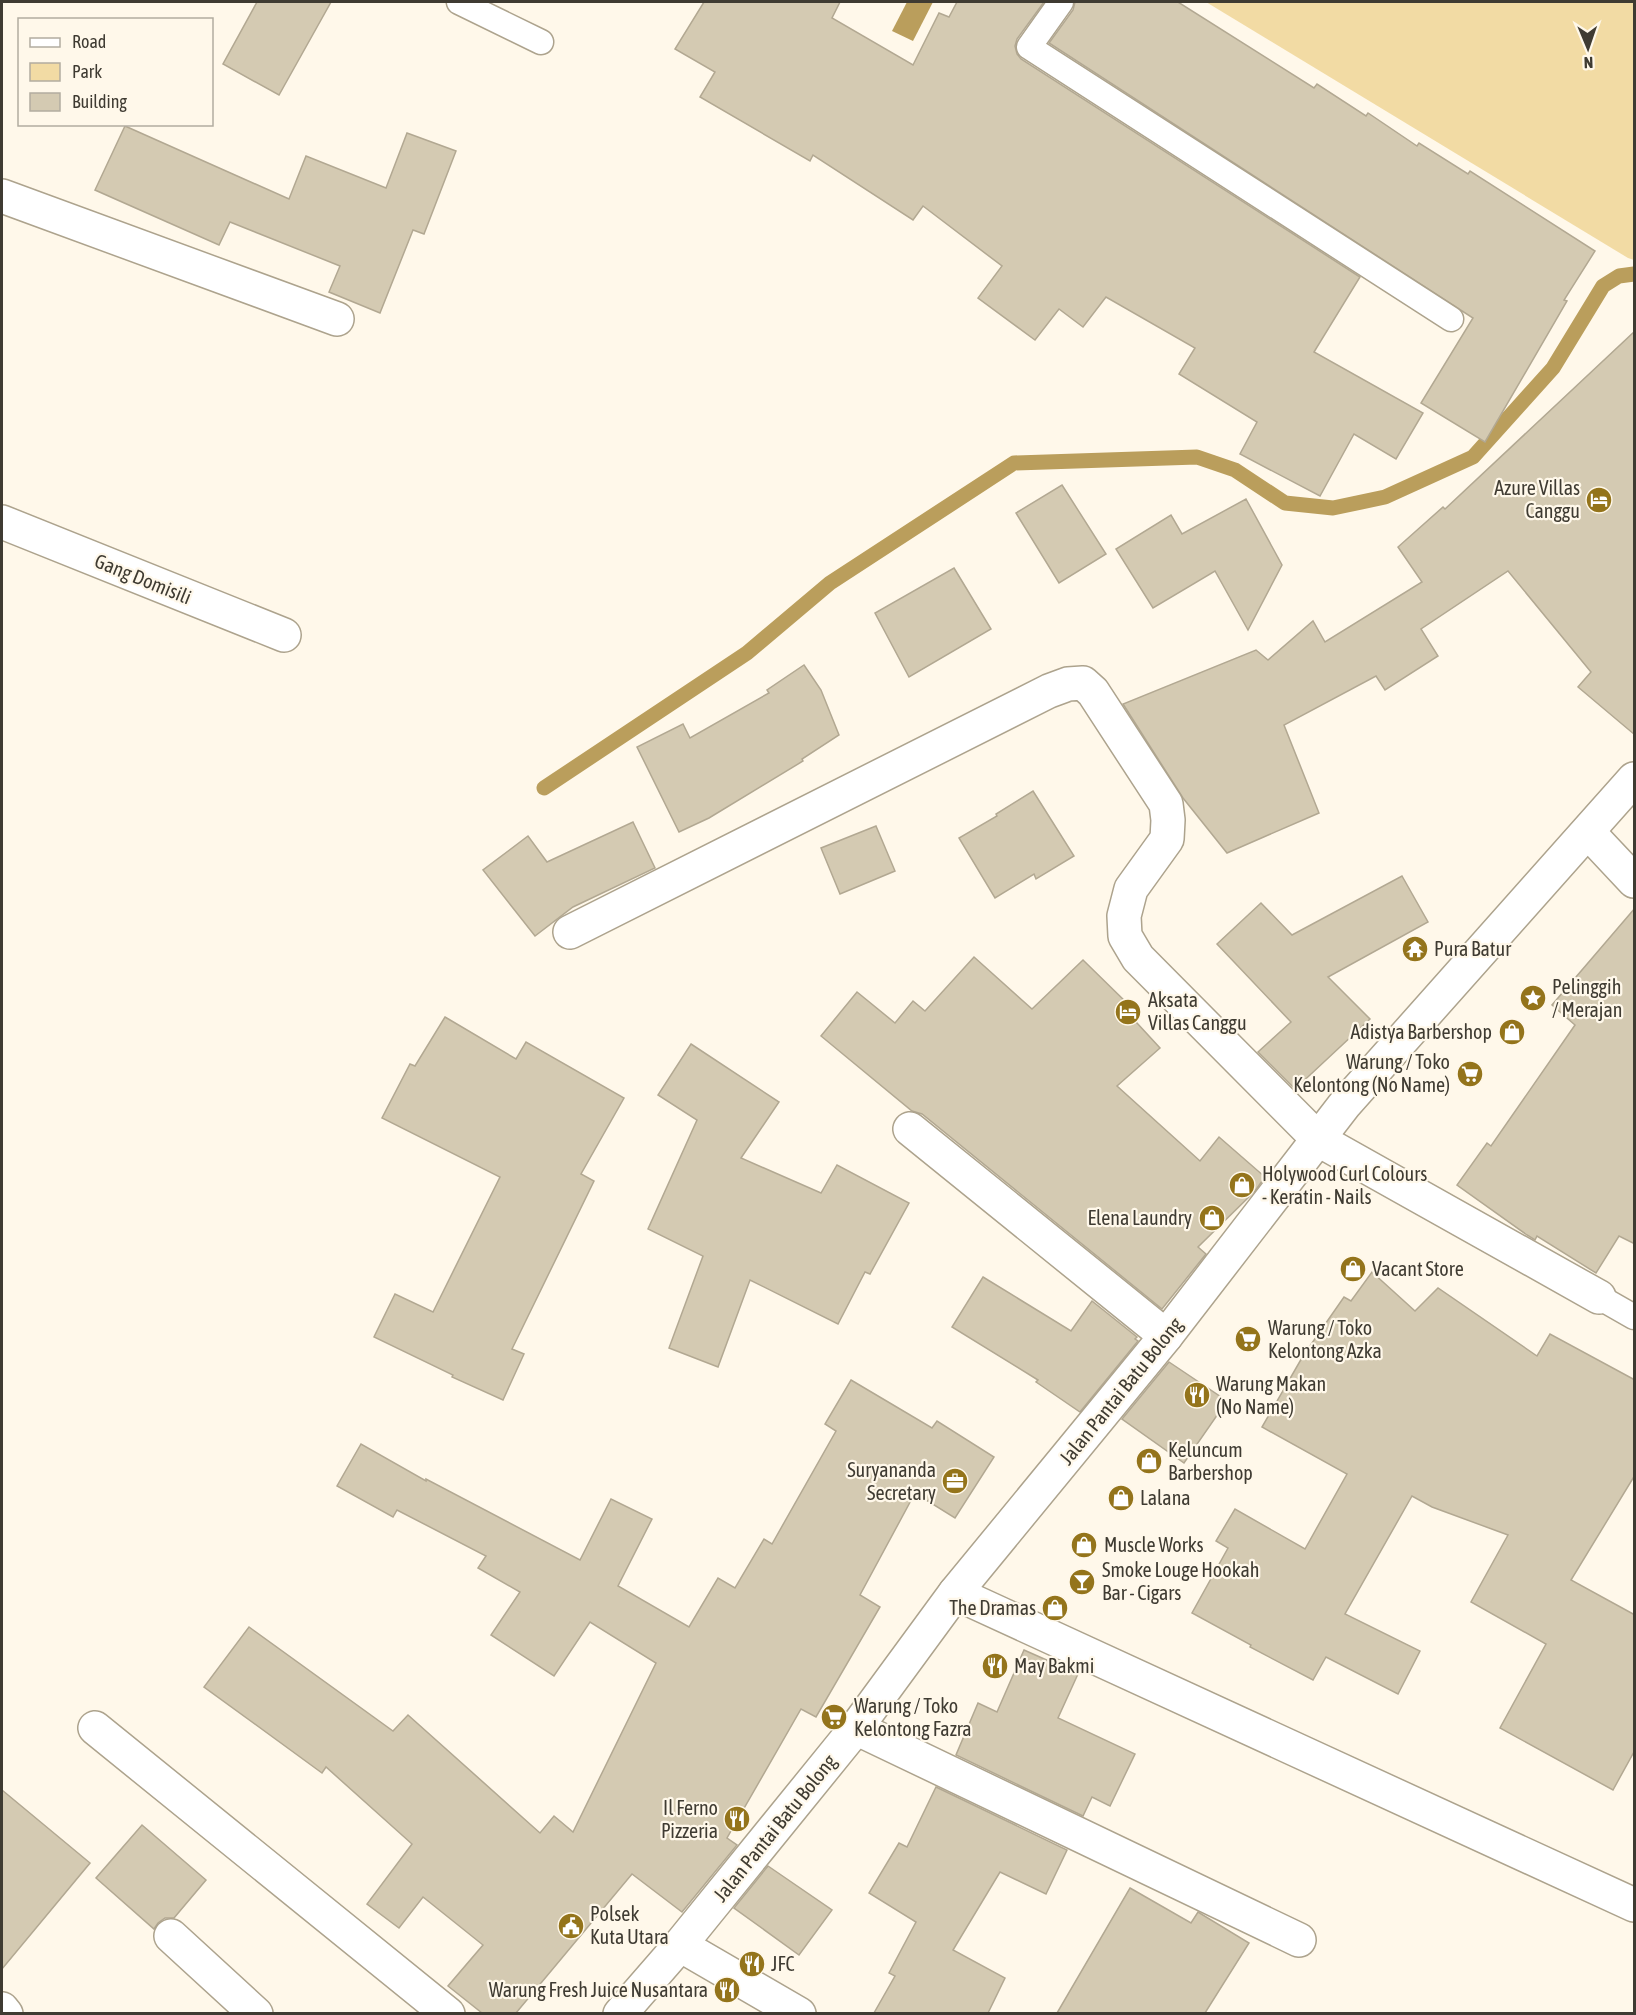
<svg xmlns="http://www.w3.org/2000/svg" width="1636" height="2015" font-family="'Asap Condensed',sans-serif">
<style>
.green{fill:#f2dba4}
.water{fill:#ba9e5c}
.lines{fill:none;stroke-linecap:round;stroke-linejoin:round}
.stream{stroke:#ba9e5c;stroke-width:15}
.building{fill:#d4cab2;stroke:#b2a892;stroke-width:1.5}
.lane-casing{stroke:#ada38d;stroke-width:27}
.street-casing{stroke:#ada38d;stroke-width:36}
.secondary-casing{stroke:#ada38d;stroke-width:36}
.lane{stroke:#fff;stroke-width:24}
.street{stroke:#fff;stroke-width:33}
.secondary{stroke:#fff;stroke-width:33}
.labels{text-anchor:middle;stroke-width:4.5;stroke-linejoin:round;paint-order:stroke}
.poi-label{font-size:20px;fill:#3f3b32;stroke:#fff8ea;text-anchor:start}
.street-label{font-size:20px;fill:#3f3b32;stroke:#fff8ea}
</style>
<rect width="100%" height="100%" fill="#fff8ea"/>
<!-- green -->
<polygon class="green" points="1206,2 1634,2 1634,260 1628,258"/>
<!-- water -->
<polygon class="water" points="907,2 933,2 913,41 892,31"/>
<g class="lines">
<!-- stream -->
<polyline class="stream" points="544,788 747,653 830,583 1014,463 1197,457 1235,470 1285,503 1333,508 1385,497 1473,457 1553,368 1603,286 1619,276 1634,274"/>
</g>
<!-- building -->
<g class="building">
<polygon points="257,2 331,2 279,95 223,64"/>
<polygon points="704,2 840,2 832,18 913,65 939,13 949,17 957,2 1044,2 1017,39 1015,46 1017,54 1021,59 1360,277 1314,352 1423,413 1396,459 1354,434 1320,496 1240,454 1257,422 1179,374 1195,348 1106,297 1083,327 1059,309 1035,340 978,298 1002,266 923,206 913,220 813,155 810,161 700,97 715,72 675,49"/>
<polygon points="1075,2 1178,2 1314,88 1317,84 1366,116 1368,113 1417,146 1419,143 1468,174 1470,171 1595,251 1564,300 1567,301 1485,442 1421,403 1473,318 1049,43 1073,10"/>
<polygon points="125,126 289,199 306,156 386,188 407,133 456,151 424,234 413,230 380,313 329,292 340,266 230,222 219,245 95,190"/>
<polygon points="1635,331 1635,735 1578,687 1591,672 1508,571 1421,629 1438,656 1385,690 1376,676 1284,725 1319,813 1227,853 1183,798 1123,704 1256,650 1268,660 1313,621 1325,642 1422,582 1398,547 1443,507 1445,509"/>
<polygon points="1062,485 1106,554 1059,583 1016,513"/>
<polygon points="1246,499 1282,565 1248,630 1215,571 1153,608 1116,549 1171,515 1182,534"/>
<polygon points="954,568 991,629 909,677 875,613"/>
<polygon points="804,665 821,690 839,735 802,759 803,761 709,818 679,832 637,747 683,724 690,738 769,693 767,690"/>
<polygon points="1033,791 1074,856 1036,879 1034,874 995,898 959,838 997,816 996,814"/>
<polygon points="633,822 655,868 573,907 535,936 483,870 528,836 547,862"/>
<polygon points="876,826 895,871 840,894 821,848"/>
<polygon points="1402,876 1428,922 1328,977 1370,1019 1295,1089 1258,1052 1291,1022 1217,944 1261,903 1292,935"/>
<polygon points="1635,908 1635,1244 1619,1236 1596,1273 1537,1236 1535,1240 1527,1235 1457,1185 1487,1143 1491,1146 1575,1025 1552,1005"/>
<polygon points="974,957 1032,1009 1083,960 1129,1005 1125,1010 1160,1048 1117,1086 1200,1161 1219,1137 1265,1177 1255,1191 1198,1247 1206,1254 1162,1309 922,1114 912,1111 821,1036 857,992 895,1023 913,1001 925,1011"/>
<polygon points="445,1017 516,1059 526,1042 624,1098 581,1174 594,1181 512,1349 524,1354 503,1400 452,1377 453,1375 374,1337 395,1294 433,1312 500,1177 382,1118 410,1064 415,1066"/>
<polygon points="691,1044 779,1102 741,1158 821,1193 837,1165 909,1203 870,1274 865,1272 838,1324 750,1280 718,1367 669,1348 703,1256 648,1229 697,1120 658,1095"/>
<polygon points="1372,1272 1415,1311 1438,1288 1537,1356 1550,1334 1635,1380 1635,1475 1571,1580 1635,1615 1635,1750 1613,1790 1500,1728 1546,1644 1471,1602 1508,1535 1432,1507 1412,1496 1345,1614 1420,1651 1398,1694 1326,1657 1313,1680 1250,1647 1251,1645 1192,1613 1228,1548 1216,1541 1235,1509 1305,1549 1347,1474 1262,1427 1303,1356 1344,1297 1351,1301"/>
<polygon points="983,1277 1071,1331 1092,1301 1137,1337 1135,1339 1138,1341 1080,1412 1036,1382 1038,1380 952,1327"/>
<polygon points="1169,1362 1227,1401 1184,1463 1122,1419"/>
<polygon points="851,1380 932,1428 937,1421 994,1457 955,1518 915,1493 860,1595 880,1607 816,1717 801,1709 727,1838 737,1845 682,1912 632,1874 516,2013 482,2013 448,1986 483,1945 423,1897 399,1928 367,1904 412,1844 326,1767 322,1773 204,1687 249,1627 393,1731 408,1715 540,1833 554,1816 573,1832 656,1663 590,1622 554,1676 491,1635 520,1592 478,1568 486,1556 397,1510 393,1517 337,1486 361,1444 426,1481 426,1479 580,1560 611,1499 652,1519 618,1586 689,1627 718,1578 735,1588 764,1539 772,1544 836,1431 825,1424"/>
<polygon points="1024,1650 1078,1674 1058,1718 1135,1754 1110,1806 1092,1797 1083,1816 956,1755 978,1703 997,1712"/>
<polygon points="936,1787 1067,1850 1046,1894 1000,1872 953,1950 1005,1978 988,2013 874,2013 895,1976 889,1973 916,1922 869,1893 899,1843 907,1847"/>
<polygon points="2,1790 90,1863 2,1969"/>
<polygon points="142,1825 206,1880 174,1918 165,1918 158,1923 154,1929 96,1878"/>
<polygon points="768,1866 832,1910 799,1955 734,1908"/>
<polygon points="1130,1888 1191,1923 1198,1912 1249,1943 1205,2013 1057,2013"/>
</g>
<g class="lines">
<defs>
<g id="lane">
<polyline points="459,2 541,42"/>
<polyline points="1061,2 1029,47 1451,319"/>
<polyline points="1599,1297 1634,1317"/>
</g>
<g id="street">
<polyline points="2,196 337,319"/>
<polyline points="2,522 284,635"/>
<polyline points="1588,832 1634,881"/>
<polyline points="570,932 1049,691 1068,684 1083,683 1093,692 1166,804 1168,820 1167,839 1131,889 1124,916 1125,936 1138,958 1319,1140 1599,1297"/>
<polyline points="910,1129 1166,1336"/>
<polyline points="955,1593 1634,1905"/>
<polyline points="95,1728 448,2014"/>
<polyline points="856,1728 1299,1940"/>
<polyline points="171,1936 256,2014"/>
<polyline points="680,1945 799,2014"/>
<polyline points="2,2009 6,2014"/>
</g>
<polyline id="secondary" points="620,2014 680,1945 856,1728 955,1593 1166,1336 1345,1104 1634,779"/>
</defs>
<!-- lane casing -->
<use href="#lane" class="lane-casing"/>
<!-- street casing -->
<use href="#street" class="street-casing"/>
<!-- secondary casing -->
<use href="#secondary" class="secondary-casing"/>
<!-- lane -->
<use href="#lane" class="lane"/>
<!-- street -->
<use href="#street" class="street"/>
<!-- secondary -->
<use href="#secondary" class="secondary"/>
</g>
<!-- icons -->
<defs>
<symbol id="hotel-disc" viewBox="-11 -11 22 22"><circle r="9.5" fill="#94741b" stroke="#fff8ea"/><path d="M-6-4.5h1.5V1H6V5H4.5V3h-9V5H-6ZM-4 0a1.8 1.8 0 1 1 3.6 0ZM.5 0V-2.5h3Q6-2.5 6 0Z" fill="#fff"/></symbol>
<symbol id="temple-disc" viewBox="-11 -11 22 22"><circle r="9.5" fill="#94741b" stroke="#fff8ea"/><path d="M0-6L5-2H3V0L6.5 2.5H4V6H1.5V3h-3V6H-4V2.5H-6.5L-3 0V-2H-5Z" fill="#fff"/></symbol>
<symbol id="sight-disc" viewBox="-11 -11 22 22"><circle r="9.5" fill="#94741b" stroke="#fff8ea"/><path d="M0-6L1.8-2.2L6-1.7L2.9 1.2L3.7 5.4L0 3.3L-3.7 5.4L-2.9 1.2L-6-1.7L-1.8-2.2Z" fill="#fff"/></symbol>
<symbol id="shop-disc" viewBox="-11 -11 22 22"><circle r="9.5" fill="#94741b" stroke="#fff8ea"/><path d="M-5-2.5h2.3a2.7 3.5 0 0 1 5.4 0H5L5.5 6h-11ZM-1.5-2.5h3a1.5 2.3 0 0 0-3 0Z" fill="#fff"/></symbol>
<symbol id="supermarket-disc" viewBox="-11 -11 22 22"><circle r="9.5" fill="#94741b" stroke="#fff8ea"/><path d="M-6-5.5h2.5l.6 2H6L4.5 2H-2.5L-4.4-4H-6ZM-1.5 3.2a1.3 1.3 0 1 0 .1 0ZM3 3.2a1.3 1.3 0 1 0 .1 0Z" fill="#fff"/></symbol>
<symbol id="restaurant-disc" viewBox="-11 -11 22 22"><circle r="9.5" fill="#94741b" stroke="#fff8ea"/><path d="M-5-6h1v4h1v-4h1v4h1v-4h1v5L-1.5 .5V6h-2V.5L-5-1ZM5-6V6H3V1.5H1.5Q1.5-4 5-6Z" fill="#fff"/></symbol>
<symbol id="office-disc" viewBox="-11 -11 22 22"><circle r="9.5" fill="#94741b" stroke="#fff8ea"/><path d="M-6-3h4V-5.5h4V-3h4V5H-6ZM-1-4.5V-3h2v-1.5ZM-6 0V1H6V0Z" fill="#fff"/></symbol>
<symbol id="bar-disc" viewBox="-11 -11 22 22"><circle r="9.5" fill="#94741b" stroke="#fff8ea"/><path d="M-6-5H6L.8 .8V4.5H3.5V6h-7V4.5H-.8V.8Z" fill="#fff"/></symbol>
<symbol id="civic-disc" viewBox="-11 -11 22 22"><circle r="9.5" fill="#94741b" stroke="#fff8ea"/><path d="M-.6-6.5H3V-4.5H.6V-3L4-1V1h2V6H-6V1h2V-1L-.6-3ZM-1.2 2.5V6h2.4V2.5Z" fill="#fff"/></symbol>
</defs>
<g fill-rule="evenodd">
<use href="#hotel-disc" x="1584" y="485" width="30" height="30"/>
<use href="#temple-disc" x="1400" y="934" width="30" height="30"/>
<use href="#sight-disc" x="1518" y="983" width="30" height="30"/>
<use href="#hotel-disc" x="1113" y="997" width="30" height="30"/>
<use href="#shop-disc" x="1497" y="1017" width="30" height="30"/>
<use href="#supermarket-disc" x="1455" y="1059" width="30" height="30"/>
<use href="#shop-disc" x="1227" y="1170" width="30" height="30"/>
<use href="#shop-disc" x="1197" y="1203" width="30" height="30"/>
<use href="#shop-disc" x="1338" y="1254" width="30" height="30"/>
<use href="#supermarket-disc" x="1233" y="1324" width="30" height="30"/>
<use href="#restaurant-disc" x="1182" y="1380" width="30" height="30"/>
<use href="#shop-disc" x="1134" y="1446" width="30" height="30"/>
<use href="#office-disc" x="940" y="1466" width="30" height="30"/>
<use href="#shop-disc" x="1106" y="1483" width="30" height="30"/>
<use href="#shop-disc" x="1069" y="1530" width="30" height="30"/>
<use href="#bar-disc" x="1067" y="1567" width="30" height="30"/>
<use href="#shop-disc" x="1040" y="1593" width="30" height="30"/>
<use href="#restaurant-disc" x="980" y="1651" width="30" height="30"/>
<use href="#supermarket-disc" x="819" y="1702" width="30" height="30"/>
<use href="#restaurant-disc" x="722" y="1804" width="30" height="30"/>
<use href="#civic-disc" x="556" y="1911" width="30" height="30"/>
<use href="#restaurant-disc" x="737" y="1949" width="30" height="30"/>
<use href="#restaurant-disc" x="712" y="1975" width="30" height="30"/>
</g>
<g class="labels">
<!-- poi labels -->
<g class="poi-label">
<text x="1580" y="495" text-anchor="end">Azure Villas<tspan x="1580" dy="23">Canggu</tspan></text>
<text x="1434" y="956">Pura Batur</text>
<text x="1552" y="994">Pelinggih<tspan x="1552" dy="23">/ Merajan</tspan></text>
<text x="1148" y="1007">Aksata<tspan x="1148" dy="23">Villas Canggu</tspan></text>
<text x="1492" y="1039" text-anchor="end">Adistya Barbershop</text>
<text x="1450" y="1069" text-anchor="end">Warung / Toko<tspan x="1450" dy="23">Kelontong (No Name)</tspan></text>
<text x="1262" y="1181">Holywood Curl Colours<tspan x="1262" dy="23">- Keratin - Nails</tspan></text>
<text x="1192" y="1225" text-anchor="end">Elena Laundry</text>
<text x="1372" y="1276">Vacant Store</text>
<text x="1268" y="1335">Warung / Toko<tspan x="1268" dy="23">Kelontong Azka</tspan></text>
<text x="1216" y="1391">Warung Makan<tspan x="1216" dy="23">(No Name)</tspan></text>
<text x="1168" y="1457">Keluncum<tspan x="1168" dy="23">Barbershop</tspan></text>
<text x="936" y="1477" text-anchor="end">Suryananda<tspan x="936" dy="23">Secretary</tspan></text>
<text x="1140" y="1505">Lalana</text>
<text x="1104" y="1552">Muscle Works</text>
<text x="1102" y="1577">Smoke Louge Hookah<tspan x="1102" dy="23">Bar - Cigars</tspan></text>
<text x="1036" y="1615" text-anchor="end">The Dramas</text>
<text x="1014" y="1673">May Bakmi</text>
<text x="854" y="1713">Warung / Toko<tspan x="854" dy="23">Kelontong Fazra</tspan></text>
<text x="718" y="1815" text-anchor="end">Il Ferno<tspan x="718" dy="23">Pizzeria</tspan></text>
<text x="590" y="1921">Polsek<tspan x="590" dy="23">Kuta Utara</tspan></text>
<text x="771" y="1971">JFC</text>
<text x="708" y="1997" text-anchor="end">Warung Fresh Juice Nusantara</text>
</g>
<!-- street labels -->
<g class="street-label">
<text transform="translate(143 579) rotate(22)" y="7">Gang Domisili</text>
<text transform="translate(1121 1391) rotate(-51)" y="7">Jalan Pantai Batu Bolong</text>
<text transform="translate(775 1828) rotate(-51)" y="7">Jalan Pantai Batu Bolong</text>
</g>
</g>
<!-- border -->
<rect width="1636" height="2015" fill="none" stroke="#3f3b32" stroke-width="6"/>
<!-- legend -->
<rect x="18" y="18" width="195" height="108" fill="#fff8ea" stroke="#b2aca0" stroke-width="1.5"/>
<rect x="30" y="38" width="30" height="9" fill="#ffffff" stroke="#b2aca0" stroke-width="1.5"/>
<text x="72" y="48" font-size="18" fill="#3f3b32">Road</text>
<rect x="30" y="63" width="30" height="18" fill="#f2dba4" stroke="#b2aca0" stroke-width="1.5"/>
<text x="72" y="78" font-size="18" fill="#3f3b32">Park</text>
<rect x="30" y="93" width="30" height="18" fill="#d4cab2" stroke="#b2aca0" stroke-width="1.5"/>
<text x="72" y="108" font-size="18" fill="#3f3b32">Building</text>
<!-- north arrow -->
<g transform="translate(1588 48) rotate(178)" stroke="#fff8ea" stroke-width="4.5" paint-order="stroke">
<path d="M0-4.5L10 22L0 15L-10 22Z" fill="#3f3b32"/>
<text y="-9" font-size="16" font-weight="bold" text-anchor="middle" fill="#3f3b32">N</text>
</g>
</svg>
